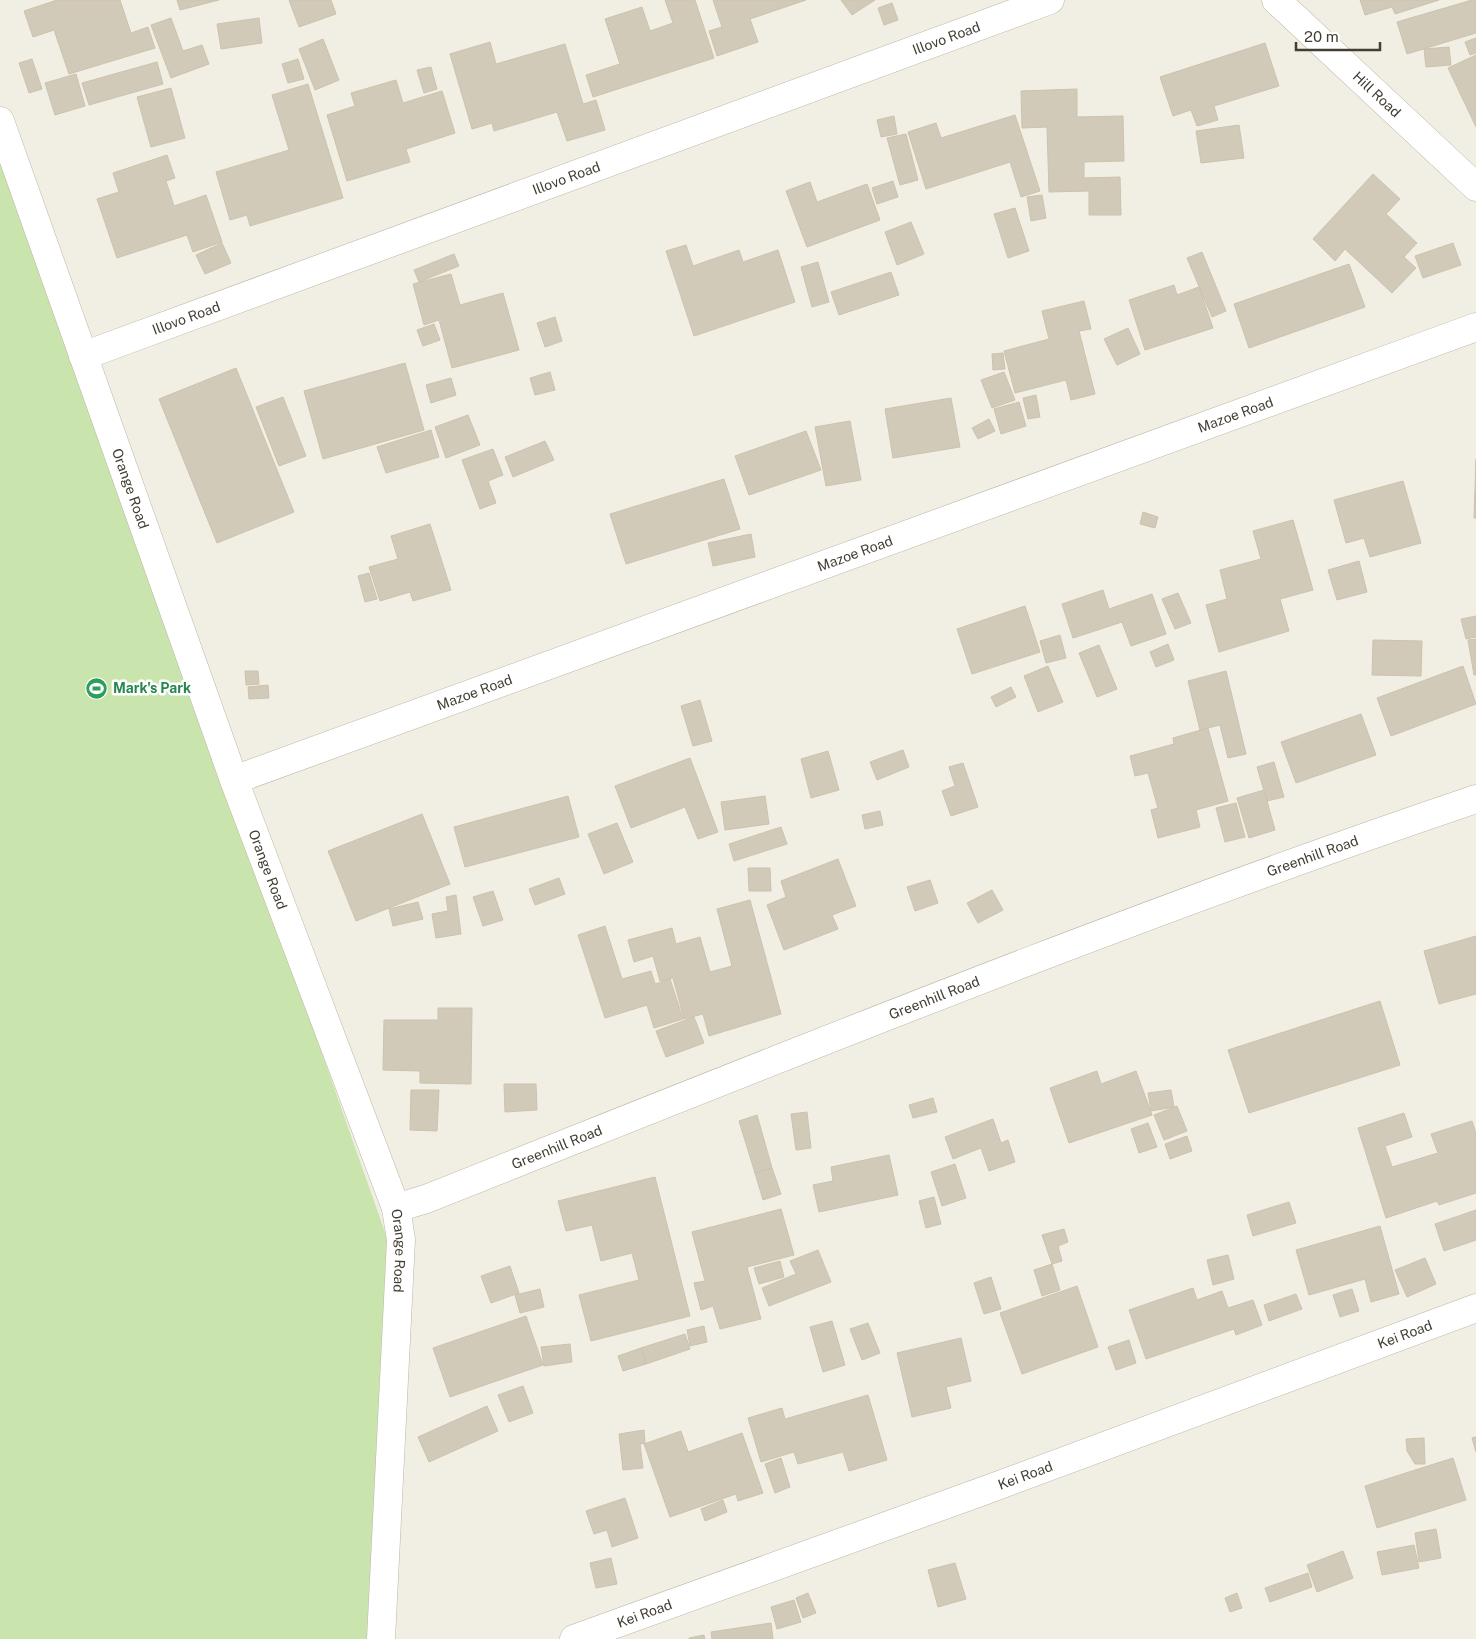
<svg xmlns="http://www.w3.org/2000/svg" width="1476" height="1639" font-family="'Public Sans',sans-serif">
<style>
.pitch{fill:#c9e4ad}
.building{fill:#d2cab9;stroke:#ccc2ad}
.lines{fill:none;stroke-linecap:round;stroke-linejoin:round}
.street-casing{stroke:#bcb6a7;stroke-width:29}
.street{stroke:#fff;stroke-width:28}
.labels{text-anchor:middle;stroke-width:5;stroke-linejoin:round;paint-order:stroke}
.street-label{font-size:14px;fill:#433e34;stroke:#fff}
.leisure-label{font-size:14px;font-weight:bold;fill:#27864d;stroke:#fff;text-anchor:start}
</style>
<rect width="100%" height="100%" fill="#f1eee3"/>
<!-- pitch -->
<polygon class="pitch" points="0,138 387,1238 381,1639 0,1639"/>
<!-- building -->
<g class="building">
<polygon points="57,0 120,0 131,33 148,27 155,48 69,74 54,30 33,37 24,11"/>
<polygon points="177,0 219,0 180,10"/>
<polygon points="289,0 331,0 336,14 299,27"/>
<polygon points="665,0 695,0 714,58 593,97 586,75 620,64 605,19 642,7 650,31 673,23"/>
<polygon points="713,0 806,0 750,19 758,42 717,56 709,31 722,27"/>
<polygon points="841,0 875,0 852,15"/>
<polygon points="1360,0 1439,0 1395,14 1392,7 1365,15"/>
<polygon points="1472,0 1476,0 1476,33 1407,54 1397,22"/>
<polygon points="892,3 898,20 884,25 878,8"/>
<polygon points="171,18 183,51 202,45 209,64 171,78 151,25"/>
<polygon points="259,18 262,43 221,49 217,24"/>
<polygon points="1476,38 1476,53 1470,55 1465,42"/>
<polygon points="323,39 339,80 315,90 299,49"/>
<polygon points="490,42 496,64 565,44 583,104 596,100 605,130 567,141 557,112 494,131 492,123 472,129 450,54"/>
<polygon points="1265,43 1279,86 1214,106 1218,120 1197,126 1191,110 1173,116 1160,77"/>
<polygon points="1449,47 1451,65 1426,67 1424,49"/>
<polygon points="1476,55 1476,127 1448,68"/>
<polygon points="32,59 42,89 29,93 19,63"/>
<polygon points="298,59 304,79 288,83 282,64"/>
<polygon points="157,62 163,84 89,105 82,83"/>
<polygon points="431,67 437,89 424,93 417,70"/>
<polygon points="76,74 85,106 55,115 45,83"/>
<polygon points="396,80 403,103 442,91 455,133 406,149 410,162 347,181 327,115 355,106 351,93"/>
<polygon points="308,84 343,198 250,226 247,215 230,220 216,172 289,150 272,95"/>
<polygon points="171,88 185,138 151,147 137,97"/>
<polygon points="1077,89 1077,117 1123,116 1124,161 1084,162 1084,178 1120,177 1121,215 1089,215 1089,191 1049,192 1047,127 1022,128 1021,91"/>
<polygon points="1015,115 1040,191 1021,197 1010,162 926,189 908,132 936,123 941,138"/>
<polygon points="894,116 897,134 881,137 877,120"/>
<polygon points="1239,125 1244,158 1201,163 1196,131"/>
<polygon points="906,134 918,180 900,185 887,138"/>
<polygon points="167,155 175,178 166,181 174,206 206,195 222,242 193,252 187,235 117,258 97,199 119,192 113,173"/>
<polygon points="1373,174 1400,199 1386,214 1417,243 1404,257 1416,268 1392,293 1345,249 1335,261 1313,239"/>
<polygon points="893,181 898,197 877,204 872,188"/>
<polygon points="810,182 817,202 867,184 880,220 807,247 786,191"/>
<polygon points="1042,195 1046,218 1031,221 1027,197"/>
<polygon points="1015,208 1029,251 1008,258 994,214"/>
<polygon points="911,222 924,254 897,265 885,232"/>
<polygon points="222,243 231,263 205,274 196,255"/>
<polygon points="1453,243 1461,265 1423,278 1415,256"/>
<polygon points="686,245 693,266 739,250 743,262 778,250 795,302 694,336 666,251"/>
<polygon points="1202,252 1226,311 1212,317 1187,258"/>
<polygon points="454,254 459,266 419,282 414,270"/>
<polygon points="818,262 829,302 812,307 801,267"/>
<polygon points="1349,264 1365,307 1249,348 1234,304"/>
<polygon points="891,272 899,295 839,315 831,292"/>
<polygon points="451,274 460,305 503,293 519,350 452,368 439,320 424,325 413,284"/>
<polygon points="1174,285 1177,295 1199,287 1213,328 1145,350 1129,300"/>
<polygon points="1084,301 1091,329 1079,331 1095,394 1071,400 1066,380 1015,393 1004,351 1049,339 1042,311"/>
<polygon points="555,317 562,341 545,347 537,323"/>
<polygon points="434,324 440,340 423,346 417,330"/>
<polygon points="1128,328 1140,354 1117,365 1104,339"/>
<polygon points="1003,353 1005,369 993,370 992,354"/>
<polygon points="405,363 424,430 323,459 304,391"/>
<polygon points="236,368 294,512 217,543 159,399"/>
<polygon points="550,372 555,390 535,395 530,378"/>
<polygon points="1004,372 1015,400 992,408 981,380"/>
<polygon points="451,378 456,395 431,403 426,385"/>
<polygon points="1036,395 1040,417 1028,419 1023,398"/>
<polygon points="283,397 306,456 279,466 256,407"/>
<polygon points="951,398 960,447 893,458 885,409"/>
<polygon points="1019,402 1026,426 1001,434 994,409"/>
<polygon points="468,415 480,445 446,458 435,427"/>
<polygon points="989,419 995,431 978,439 972,428"/>
<polygon points="850,421 861,480 826,486 815,427"/>
<polygon points="431,430 439,457 386,473 377,447"/>
<polygon points="806,431 821,470 749,495 735,456"/>
<polygon points="545,441 554,460 513,477 505,457"/>
<polygon points="493,449 503,475 488,481 496,503 480,509 462,460"/>
<polygon points="1476,459 1476,518 1474,518"/>
<polygon points="724,479 740,529 626,564 610,514"/>
<polygon points="1403,481 1421,543 1370,557 1364,538 1346,543 1334,500"/>
<polygon points="1143,512 1158,517 1155,528 1140,524"/>
<polygon points="1293,520 1313,590 1280,599 1289,631 1219,652 1206,605 1227,599 1220,570 1261,559 1253,531"/>
<polygon points="430,524 451,590 413,601 410,592 380,601 369,567 398,559 391,536"/>
<polygon points="751,534 755,557 713,566 708,543"/>
<polygon points="1359,561 1367,592 1337,600 1328,570"/>
<polygon points="369,573 377,599 365,602 358,576"/>
<polygon points="1103,590 1109,609 1152,594 1166,634 1131,646 1122,622 1073,638 1062,604"/>
<polygon points="1178,593 1191,623 1175,629 1162,599"/>
<polygon points="1025,606 1040,652 972,674 957,629"/>
<polygon points="1476,616 1476,637 1466,639 1461,619"/>
<polygon points="1060,635 1066,658 1046,663 1040,641"/>
<polygon points="1476,639 1476,675 1474,675 1468,640"/>
<polygon points="1373,640 1422,641 1421,676 1372,675"/>
<polygon points="1168,644 1174,660 1156,667 1150,652"/>
<polygon points="1099,645 1117,689 1097,697 1079,653"/>
<polygon points="1048,666 1063,702 1038,712 1024,676"/>
<polygon points="1463,666 1476,704 1391,736 1377,698"/>
<polygon points="245,671 258,671 259,684 246,685"/>
<polygon points="1226,671 1246,754 1228,758 1220,725 1200,730 1188,681"/>
<polygon points="268,685 269,698 249,699 248,687"/>
<polygon points="1011,687 1016,697 996,707 991,697"/>
<polygon points="700,700 712,741 693,746 681,706"/>
<polygon points="1361,714 1376,755 1296,783 1281,742"/>
<polygon points="1208,728 1228,801 1196,810 1200,827 1158,838 1151,810 1158,808 1148,773 1135,776 1130,756 1174,744 1173,738"/>
<polygon points="903,750 909,767 877,780 870,762"/>
<polygon points="828,751 839,790 811,798 801,759"/>
<polygon points="690,758 718,832 698,839 685,807 631,828 615,786"/>
<polygon points="1274,762 1284,797 1267,801 1257,767"/>
<polygon points="963,763 978,807 951,816 942,791 955,786 949,767"/>
<polygon points="1264,790 1275,830 1249,838 1237,798"/>
<polygon points="568,796 579,837 465,867 454,827"/>
<polygon points="765,796 769,824 725,830 721,802"/>
<polygon points="1236,803 1245,837 1225,842 1216,808"/>
<polygon points="880,811 883,825 865,829 862,815"/>
<polygon points="422,814 450,884 356,921 328,851"/>
<polygon points="617,823 633,862 604,874 588,834"/>
<polygon points="781,827 787,844 734,861 729,844"/>
<polygon points="838,859 856,906 832,915 838,929 784,950 767,905 786,897 781,881"/>
<polygon points="748,868 770,868 771,891 749,891"/>
<polygon points="559,878 565,894 535,905 529,889"/>
<polygon points="930,880 938,903 915,911 907,887"/>
<polygon points="992,890 1003,910 978,923 967,903"/>
<polygon points="493,891 503,920 483,926 473,897"/>
<polygon points="456,895 461,934 436,938 432,914 448,911 446,897"/>
<polygon points="750,900 781,1014 709,1036 703,1014 684,1019 673,978 660,981 653,956 634,962 628,940 672,928 676,944 700,937 710,972 732,966 717,909"/>
<polygon points="418,902 423,919 393,926 389,909"/>
<polygon points="605,926 622,979 651,971 655,984 670,979 683,1019 654,1028 647,1005 605,1018 578,935"/>
<polygon points="1476,936 1476,994 1439,1004 1424,951"/>
<polygon points="1380,1001 1400,1065 1249,1113 1228,1050"/>
<polygon points="438,1008 472,1008 471,1084 420,1083 420,1071 383,1070 384,1020 438,1020"/>
<polygon points="694,1017 704,1043 666,1057 656,1031"/>
<polygon points="1097,1071 1101,1084 1136,1071 1152,1115 1069,1143 1050,1088"/>
<polygon points="504,1084 536,1084 537,1110 505,1112"/>
<polygon points="411,1090 439,1090 437,1131 410,1130"/>
<polygon points="1171,1090 1174,1107 1151,1111 1148,1093"/>
<polygon points="933,1098 937,1112 913,1118 909,1105"/>
<polygon points="1177,1106 1187,1131 1164,1140 1154,1115"/>
<polygon points="807,1112 811,1148 796,1150 791,1114"/>
<polygon points="1404,1113 1412,1137 1385,1146 1392,1167 1438,1153 1431,1134 1472,1121 1476,1133 1476,1193 1439,1205 1437,1201 1386,1218 1358,1128"/>
<polygon points="757,1115 772,1168 755,1173 739,1121"/>
<polygon points="993,1119 1001,1143 1008,1140 1015,1162 989,1171 981,1148 953,1159 945,1137"/>
<polygon points="1148,1123 1157,1147 1139,1153 1131,1129"/>
<polygon points="1187,1136 1192,1151 1170,1159 1165,1144"/>
<polygon points="889,1155 898,1195 819,1212 813,1185 833,1181 831,1167"/>
<polygon points="955,1164 966,1198 942,1206 931,1172"/>
<polygon points="772,1168 781,1194 763,1200 755,1173"/>
<polygon points="655,1177 690,1316 591,1341 579,1295 639,1280 632,1253 601,1261 592,1225 566,1231 558,1201"/>
<polygon points="934,1197 941,1224 926,1228 919,1201"/>
<polygon points="1289,1202 1296,1223 1253,1236 1247,1215"/>
<polygon points="781,1209 794,1255 747,1267 761,1319 720,1329 713,1306 701,1310 694,1283 705,1281 692,1232"/>
<polygon points="1476,1210 1476,1240 1444,1251 1435,1224"/>
<polygon points="1380,1226 1399,1294 1371,1302 1365,1279 1309,1295 1296,1250"/>
<polygon points="1064,1229 1068,1242 1058,1246 1062,1261 1052,1264 1042,1235"/>
<polygon points="818,1250 831,1282 769,1306 762,1288 796,1274 790,1261"/>
<polygon points="1228,1255 1234,1279 1213,1285 1207,1260"/>
<polygon points="1425,1258 1436,1284 1407,1297 1395,1270"/>
<polygon points="780,1261 784,1277 759,1284 754,1268"/>
<polygon points="1052,1264 1060,1290 1042,1296 1034,1270"/>
<polygon points="510,1266 519,1293 491,1303 481,1276"/>
<polygon points="991,1277 1001,1309 984,1314 974,1283"/>
<polygon points="1077,1286 1098,1347 1022,1374 1000,1313"/>
<polygon points="1193,1288 1197,1300 1222,1291 1228,1308 1253,1300 1262,1325 1236,1335 1234,1329 1146,1359 1129,1310"/>
<polygon points="540,1289 544,1307 520,1313 515,1295"/>
<polygon points="1352,1289 1359,1311 1340,1317 1333,1295"/>
<polygon points="1296,1294 1302,1309 1269,1321 1264,1305"/>
<polygon points="526,1316 543,1365 450,1397 433,1348"/>
<polygon points="832,1321 845,1365 823,1372 810,1327"/>
<polygon points="868,1323 880,1353 862,1360 850,1329"/>
<polygon points="704,1326 707,1342 690,1346 687,1330"/>
<polygon points="685,1334 690,1349 646,1364 641,1348"/>
<polygon points="961,1338 971,1381 946,1387 951,1408 912,1417 897,1353"/>
<polygon points="1129,1340 1136,1363 1116,1370 1108,1347"/>
<polygon points="570,1344 572,1362 544,1366 541,1347"/>
<polygon points="641,1348 646,1364 623,1371 618,1356"/>
<polygon points="523,1386 533,1413 509,1422 498,1395"/>
<polygon points="868,1395 887,1460 849,1471 843,1452 798,1464 794,1452 761,1462 748,1418 782,1408 785,1419"/>
<polygon points="487,1406 498,1431 429,1462 418,1437"/>
<polygon points="644,1430 645,1443 640,1444 643,1468 623,1470 619,1434"/>
<polygon points="681,1431 688,1452 742,1433 763,1493 738,1501 736,1494 670,1517 644,1444"/>
<polygon points="1476,1437 1476,1452 1472,1438"/>
<polygon points="1424,1438 1425,1464 1415,1464 1407,1451 1406,1439"/>
<polygon points="781,1458 790,1487 775,1493 765,1464"/>
<polygon points="1453,1458 1466,1500 1377,1528 1365,1486"/>
<polygon points="625,1498 638,1538 612,1547 607,1530 594,1534 586,1511"/>
<polygon points="723,1500 727,1512 705,1521 701,1509"/>
<polygon points="1436,1529 1441,1558 1419,1562 1415,1533"/>
<polygon points="1414,1545 1419,1568 1382,1575 1377,1552"/>
<polygon points="1343,1551 1353,1578 1317,1592 1307,1565"/>
<polygon points="611,1558 617,1584 596,1588 590,1563"/>
<polygon points="955,1563 966,1599 938,1607 928,1570"/>
<polygon points="1308,1573 1312,1587 1270,1602 1265,1588"/>
<polygon points="808,1593 816,1613 803,1618 796,1598"/>
<polygon points="1237,1593 1242,1608 1230,1612 1225,1598"/>
<polygon points="794,1600 801,1622 777,1629 771,1607"/>
<polygon points="771,1623 773,1639 712,1639 711,1632"/>
<polygon points="704,1635 705,1639 689,1639 689,1638"/>
</g>
<g class="lines">
<defs>
<g id="street">
<path id="s1" d="M1276 0 1476 187"/>
<path id="s2" d="M0 121 234 780 396 1208 401 1240 381 1639"/>
<path id="s3" d="M83 356 1050 0"/>
<path id="s4" d="M234 780 1476 327"/>
<path id="s5" d="M396 1208 426 1199C774 1061 1121 919 1476 799"/>
<path id="s6" d="M574 1639 986 1490 1476 1308"/>
</g>
</defs>
<!-- street casing -->
<use href="#street" class="street-casing"/>
<!-- street -->
<use href="#street" class="street"/>
</g>
<!-- icons -->
<defs>
<symbol id="stadium-disc" viewBox="-11 -11 22 22"><circle r="9.5" fill="#2e9e5b" stroke="#fff"/><path d="M0-5a6.5 5 0 1 0 0 10a6.5 5 0 1 0 0-10ZM-3.5-1.8h7v3.6h-7Z" fill="#fff"/></symbol>
</defs>
<g fill-rule="evenodd">
<use href="#stadium-disc" x="84" y="676" width="25" height="25"/>
</g>
<g class="labels">
<!-- street labels -->
<g class="street-label">
<text dy="5" stroke="none"><textPath href="#s3" startOffset="920">Illovo Road</textPath></text>
<text dy="5" stroke="none"><textPath href="#s1" startOffset="138">Hill Road</textPath></text>
<text dy="5" stroke="none"><textPath href="#s3" startOffset="515">Illovo Road</textPath></text>
<text dy="5" stroke="none"><textPath href="#s3" startOffset="110">Illovo Road</textPath></text>
<text dy="5" stroke="none"><textPath href="#s4" startOffset="1066">Mazoe Road</textPath></text>
<text dy="5" stroke="none"><textPath href="#s2" startOffset="390">Orange Road</textPath></text>
<text dy="5" stroke="none"><textPath href="#s4" startOffset="661">Mazoe Road</textPath></text>
<text dy="5" stroke="none"><textPath href="#s4" startOffset="256">Mazoe Road</textPath></text>
<text dy="5" stroke="none"><textPath href="#s5" startOffset="982">Greenhill Road</textPath></text>
<text dy="5" stroke="none"><textPath href="#s2" startOffset="795">Orange Road</textPath></text>
<text dy="5" stroke="none"><textPath href="#s5" startOffset="578">Greenhill Road</textPath></text>
<text dy="5" stroke="none"><textPath href="#s5" startOffset="172">Greenhill Road</textPath></text>
<text dy="5" stroke="none"><textPath href="#s2" startOffset="1200">Orange Road</textPath></text>
<text dy="5" stroke="none"><textPath href="#s6" startOffset="885">Kei Road</textPath></text>
<text dy="5" stroke="none"><textPath href="#s6" startOffset="480">Kei Road</textPath></text>
<text dy="5" stroke="none"><textPath href="#s6" startOffset="75">Kei Road</textPath></text>
</g>
<!-- leisure labels -->
<g class="leisure-label">
<text x="113" y="693">Mark's Park</text>
</g>
</g>
<!-- scale -->
<path d="M1296 42v8h84v-8" fill="none" stroke="#433e34" stroke-width="2.5"/>
<text x="1304" y="42" font-size="15" fill="#433e34" stroke="#ffffff" stroke-width="4" paint-order="stroke">20 m</text>
</svg>
